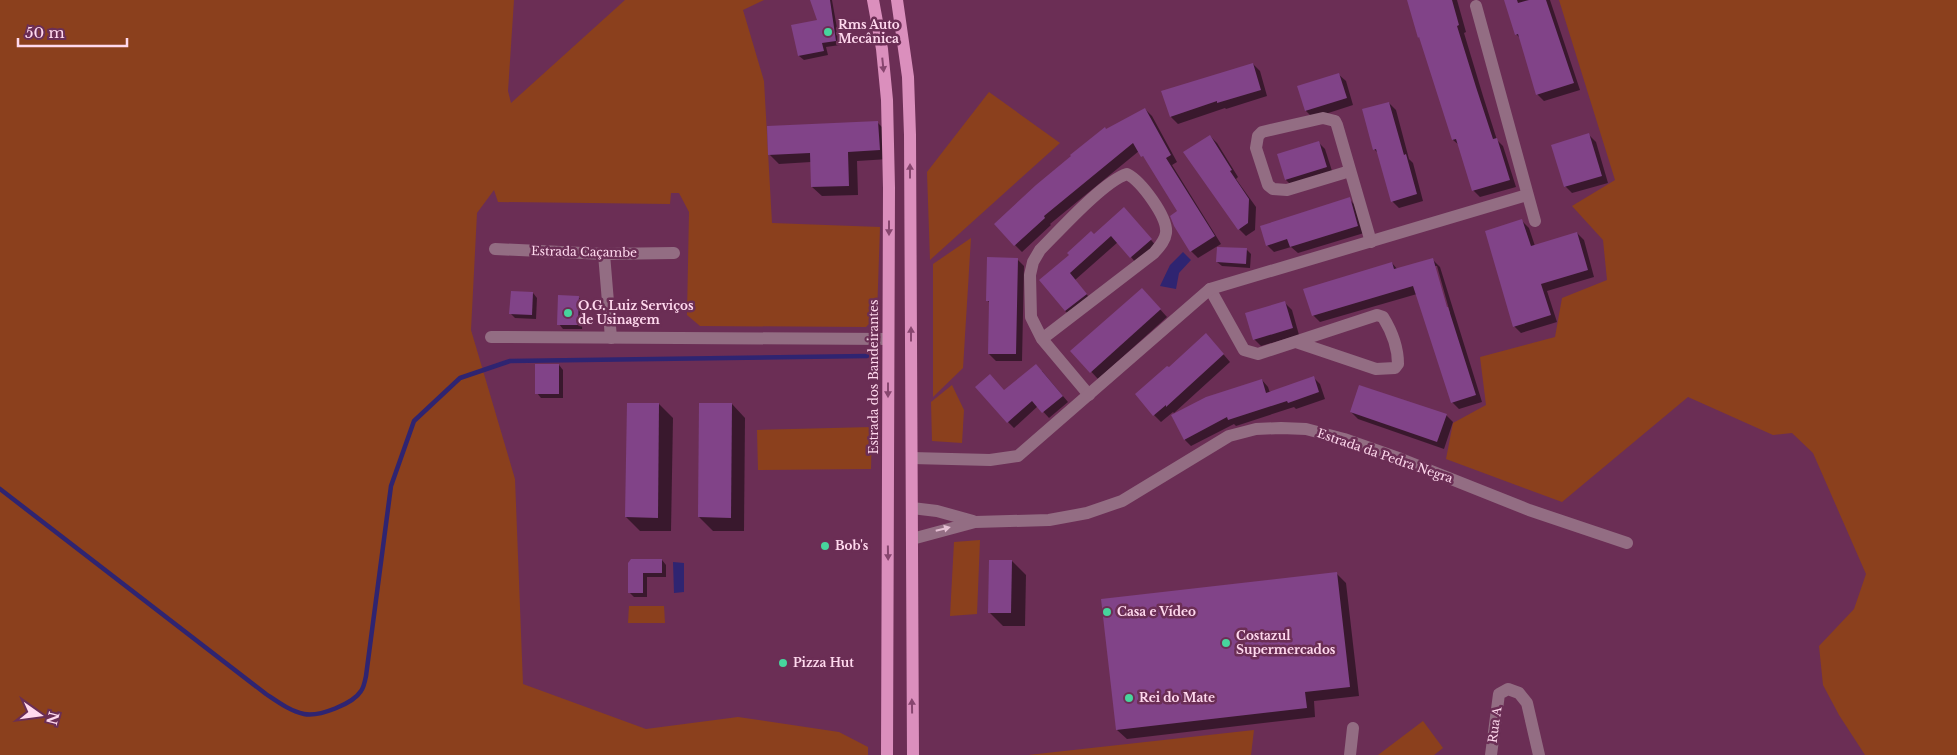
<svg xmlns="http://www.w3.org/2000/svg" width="1957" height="755" font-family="'Libre Baskerville',serif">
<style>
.green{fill:#8b401d}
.water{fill:#2f2471}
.shadow{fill:#0007;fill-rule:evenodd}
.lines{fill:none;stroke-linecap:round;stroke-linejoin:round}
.stream{stroke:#2f2471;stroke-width:4.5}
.building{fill:#814388}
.minor{stroke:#936d83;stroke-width:12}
.major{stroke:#db8fbd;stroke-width:12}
.oneway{fill:#87466f}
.oneway2{fill:#e4bed3}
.poi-dot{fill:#47d49d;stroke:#6b2e55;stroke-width:2}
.labels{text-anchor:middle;stroke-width:5;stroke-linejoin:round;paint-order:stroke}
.poi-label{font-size:12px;font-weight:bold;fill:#ffd9ee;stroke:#6b2e55;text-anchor:start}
.street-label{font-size:12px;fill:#ffd9ee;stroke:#6b2e55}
</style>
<rect width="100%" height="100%" fill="#6b2e55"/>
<!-- green -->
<g class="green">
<polygon points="0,0 514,0 508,91 511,103 625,0 764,0 743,10 764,81 772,223 880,227 877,315 866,327 700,326 687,315 689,212 679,193 671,193 670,204 498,202 494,190 477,213 471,330 515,479 523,684 646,729 738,717 839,732 868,747 868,755 0,755"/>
<polygon points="1559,0 1957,0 1957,755 1865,755 1839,715 1823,685 1819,646 1854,609 1866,574 1813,453 1792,433 1773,435 1688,397 1562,502 1446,459 1453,423 1486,405 1480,357 1555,337 1562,298 1607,280 1603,240 1572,206 1615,180"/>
<polygon points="989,92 1060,143 930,260 927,172"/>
<polygon points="971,238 963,368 933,397 933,264"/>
<polygon points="952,385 964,410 962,443 932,441 931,402"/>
<polygon points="872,427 871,469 758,470 757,430"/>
<polygon points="980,540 977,614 950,616 954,542"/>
<polygon points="629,606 664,606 665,623 628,623"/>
<polygon points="1423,721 1443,748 1434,755 1378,755"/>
<polygon points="1254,730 1251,755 1028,755"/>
</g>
<!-- water -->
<g class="water">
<polygon points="1183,252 1191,260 1179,273 1176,289 1160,286 1170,265"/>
<polygon points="673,562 684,563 684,592 674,593"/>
</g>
<!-- shadow -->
<g class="shadow">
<polygon points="812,0 832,0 840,45 826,47 828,55 804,60 799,56 793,26 818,21"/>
<polygon points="1410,0 1457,0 1466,32 1464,33 1483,96 1497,140 1503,146 1516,187 1480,197 1473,190 1459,145 1453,140 1422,40 1419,37"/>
<polygon points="1506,0 1550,0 1580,90 1544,101 1537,94 1520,38 1516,34"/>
<polygon points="1253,64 1260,71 1267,96 1226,109 1225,108 1178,124 1171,117 1163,92"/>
<polygon points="1338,74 1346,81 1353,105 1313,118 1306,111 1299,87"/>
<polygon points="1389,103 1396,110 1409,159 1413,163 1423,201 1399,208 1392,201 1379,154 1374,149"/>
<polygon points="1145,109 1152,116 1177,162 1172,165 1221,244 1198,258 1191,251 1175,225 1179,212 1149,163 1139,151 1050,224 1051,225 1022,252 1015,245 1107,130"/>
<polygon points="878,123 887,132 889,159 857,161 858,195 822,196 812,187 811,162 779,164 769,154"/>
<polygon points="1589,135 1596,142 1608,183 1572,193 1565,186"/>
<polygon points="1210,136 1217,143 1238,177 1236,179 1256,207 1255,230 1246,236 1239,229"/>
<polygon points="1318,142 1325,149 1333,174 1293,187 1286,180 1278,155"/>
<polygon points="1349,199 1356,206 1364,233 1298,253 1291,247 1274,252 1267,245"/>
<polygon points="1130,215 1157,247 1137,264 1118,242 1075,280 1092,301 1072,317 1065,311 1071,255 1094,235"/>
<polygon points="1522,221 1529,228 1535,246 1577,233 1584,240 1594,277 1547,291 1557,322 1521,333 1514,326"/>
<polygon points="1246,249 1251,254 1250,268 1222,266 1217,262"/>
<polygon points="1017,259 1024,266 1022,361 996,361 989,354 990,303 987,300"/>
<path d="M1433 260 1440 267 1482 402 1459 409 1452 402 1417 294 1320 322 1313 315 1392 263 1398 270ZM1434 266H1437L1450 313 1447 314Z"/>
<polygon points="533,293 537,298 536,319 515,318 511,314"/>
<polygon points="578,297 583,301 582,329 563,329 559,324"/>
<polygon points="1149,297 1167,317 1098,379 1072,351"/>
<polygon points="1285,303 1292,310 1299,335 1261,346 1254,339"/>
<polygon points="1213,342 1230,362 1174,413 1173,412 1161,422 1154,415 1169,369"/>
<polygon points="559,365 563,370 563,398 541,398 537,393"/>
<polygon points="1042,371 1068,402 1049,418 1038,406 1014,428 1008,422 1005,392"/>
<polygon points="1313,377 1320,384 1325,399 1296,409 1294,407 1236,426 1234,424 1191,446 1185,440 1172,416 1262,380 1268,387 1270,393"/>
<polygon points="659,404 673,418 671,531 640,531 626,517"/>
<polygon points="732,404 745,418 744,531 713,531 699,517"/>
<polygon points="1351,412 1446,415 1453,422 1444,449 1358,419"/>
<polygon points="662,560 666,565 666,577 647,577 647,597 634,597 629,592 630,563"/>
<polygon points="1012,561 1026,575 1025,626 1003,626 989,612"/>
<polygon points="1337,574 1346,583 1359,696 1314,701 1315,717 1127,739 1117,730"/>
</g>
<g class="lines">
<!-- stream -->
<path class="stream" d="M0 489 266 694C278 702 290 711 304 714 319 717 353 704 361 691 364 687 365 681 366 676L391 486 414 421 460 378 510 361 867 356"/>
</g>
<!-- building -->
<g class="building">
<polygon points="810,0 830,0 836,41 822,43 824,51 798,56 791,25 817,20"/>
<polygon points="1407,0 1452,0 1459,25 1457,26 1476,87 1493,139 1497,138 1510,180 1472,191 1456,139 1452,140 1419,37 1418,38"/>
<polygon points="1504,0 1517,0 1518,3 1529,0 1546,0 1574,83 1536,95 1518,34 1515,35"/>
<polygon points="1253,63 1261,90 1217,103 1217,101 1170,117 1161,91"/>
<polygon points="1339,73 1347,98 1305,111 1297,86"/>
<polygon points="1389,102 1404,155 1406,154 1417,194 1391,202 1376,149 1373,150 1362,109"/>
<polygon points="1145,108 1171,155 1166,158 1215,236 1190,252 1174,226 1170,216 1177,211 1143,156 1141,157 1133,143 1044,216 1045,218 1014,246 994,224 1036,185 1071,156 1070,155 1105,127 1106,129"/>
<polygon points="878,121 880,150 848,152 849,186 811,187 810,153 768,155 767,126"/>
<polygon points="1589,133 1602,176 1564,187 1551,145"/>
<polygon points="1210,135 1232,170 1230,171 1249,199 1248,223 1238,230 1183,152"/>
<polygon points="1319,141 1327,167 1285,180 1277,154"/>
<polygon points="1350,197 1358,226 1290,247 1287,239 1266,246 1260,226"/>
<polygon points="1124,207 1152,239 1130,258 1111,236 1070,273 1087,294 1065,311 1039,280 1069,255 1067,253 1091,231 1094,234"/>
<polygon points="1522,219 1531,246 1577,232 1588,270 1541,284 1551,315 1513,327 1485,231"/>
<polygon points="1217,247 1247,248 1246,264 1216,262"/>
<polygon points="987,257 1018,258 1016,354 988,354 989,301 986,301"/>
<polygon points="1433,258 1447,307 1448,307 1476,395 1451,403 1413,286 1312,316 1303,289 1392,262 1394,269"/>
<polygon points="1142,288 1161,309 1090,373 1070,351"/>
<polygon points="511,291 533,292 532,315 509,314"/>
<polygon points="558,295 579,296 578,325 557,325"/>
<polygon points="1285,301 1293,328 1253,340 1245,313"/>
<polygon points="1206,333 1224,354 1166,407 1166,405 1153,416 1135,394 1167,366 1169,367"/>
<rect x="535" y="364" width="24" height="30"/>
<polygon points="1036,364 1063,396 1042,413 1032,401 1007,423 975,387 990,374 1004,390"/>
<polygon points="1314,376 1319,392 1288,403 1287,401 1228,420 1227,417 1184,440 1171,415 1206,397 1262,379 1266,393"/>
<polygon points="1359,385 1447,414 1437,442 1350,412"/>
<polygon points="627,403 659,403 658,518 625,517"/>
<polygon points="699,403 732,403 731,518 698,517"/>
<polygon points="631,559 662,559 662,573 643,573 643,593 628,593 628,563"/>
<polygon points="989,560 1012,560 1011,613 988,613"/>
<polygon points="1337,572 1350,687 1305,692 1307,708 1116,730 1101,599"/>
</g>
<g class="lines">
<!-- minor -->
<g class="minor">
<polyline points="1476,6 1535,221"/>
<polyline points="1350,171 1287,190 1273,189 1268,185 1256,148 1258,136 1262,132 1323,118 1335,121 1337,125 1371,242"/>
<polyline points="495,249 604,254 674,253"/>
<polyline points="604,254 611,338"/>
<path d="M1210 289 1244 350 1258 354 1377 315 1383 317C1391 330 1398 348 1398 364L1395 368 1376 369 1296 342"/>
<polyline points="491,337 888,339"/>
<path d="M1042 339 1154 253C1159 247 1165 241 1166 233 1168 217 1141 181 1127 174 1104 181 1059 231 1040 250L1033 262 1030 275 1031 317 1042 339 1089 395"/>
<polyline points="912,458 990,460 1018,456 1210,289 1527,195"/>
<polyline points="912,508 937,511 973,521"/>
<polyline points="912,539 975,522 1049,520 1087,513 1122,501 1229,436 1256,429 1281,428 1306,429 1344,439 1401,459 1529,510 1627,543"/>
<polyline points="1350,755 1353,728"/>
<polyline points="1491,755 1499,694 1508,689 1519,693 1527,703 1539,755"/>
</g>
<!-- major -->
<g class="major">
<polyline points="873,0 882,49 887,100 889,188 887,755"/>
<polyline points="897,0 908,77 910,135 913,755"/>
</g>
</g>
<!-- one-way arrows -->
<defs><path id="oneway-solid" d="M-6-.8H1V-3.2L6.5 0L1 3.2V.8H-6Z" transform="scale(1.25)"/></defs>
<g class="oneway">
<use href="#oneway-solid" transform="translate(883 65) rotate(84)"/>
<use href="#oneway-solid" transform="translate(910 171) rotate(-90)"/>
<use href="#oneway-solid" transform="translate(889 228) rotate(90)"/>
<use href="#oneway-solid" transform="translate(911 334) rotate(-90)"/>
<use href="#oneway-solid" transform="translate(888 390) rotate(90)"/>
<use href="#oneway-solid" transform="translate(888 553) rotate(89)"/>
<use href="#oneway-solid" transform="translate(912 706) rotate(-91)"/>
</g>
<use class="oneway2" href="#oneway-solid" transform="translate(943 529) rotate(-14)"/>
<!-- markers -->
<g class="poi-dot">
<circle cx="828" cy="32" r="5"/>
<circle cx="568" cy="313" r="5"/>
<circle cx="825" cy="546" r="5"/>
<circle cx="1107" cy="612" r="5"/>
<circle cx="1226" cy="643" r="5"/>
<circle cx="783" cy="663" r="5"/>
<circle cx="1129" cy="698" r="5"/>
</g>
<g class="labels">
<!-- poi labels -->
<g class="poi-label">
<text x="838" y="29">Rms Auto<tspan x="838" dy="14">Mecânica</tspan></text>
<text x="578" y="310">O.G. Luiz Serviços<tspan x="578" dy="14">de Usinagem</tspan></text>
<text x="835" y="550">Bob's</text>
<text x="1117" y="616">Casa e Vídeo</text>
<text x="1236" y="640">Costazul<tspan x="1236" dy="14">Supermercados</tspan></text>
<text x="793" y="667">Pizza Hut</text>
<text x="1139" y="702">Rei do Mate</text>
</g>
<!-- street labels -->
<g class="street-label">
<text transform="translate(584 252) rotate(1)" y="4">Estrada Caçambe</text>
<text transform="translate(874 377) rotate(-90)" y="4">Estrada dos Bandeirantes</text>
<text transform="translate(1385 456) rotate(19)" y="4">Estrada da Pedra Negra</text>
<text transform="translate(1495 725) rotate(-82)" y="4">Rua A</text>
</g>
</g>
<!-- north arrow -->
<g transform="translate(40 715) rotate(104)" stroke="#6b2e55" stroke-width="4" paint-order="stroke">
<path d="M0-4L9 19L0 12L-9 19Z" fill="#ffd9ee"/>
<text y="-8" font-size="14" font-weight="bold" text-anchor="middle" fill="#ffd9ee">N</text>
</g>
<!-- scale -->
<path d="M18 38v8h109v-8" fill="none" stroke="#ffd9ee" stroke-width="2.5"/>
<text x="25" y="38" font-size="15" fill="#ffd9ee" stroke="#6b2e55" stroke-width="4" paint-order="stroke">50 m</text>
</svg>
